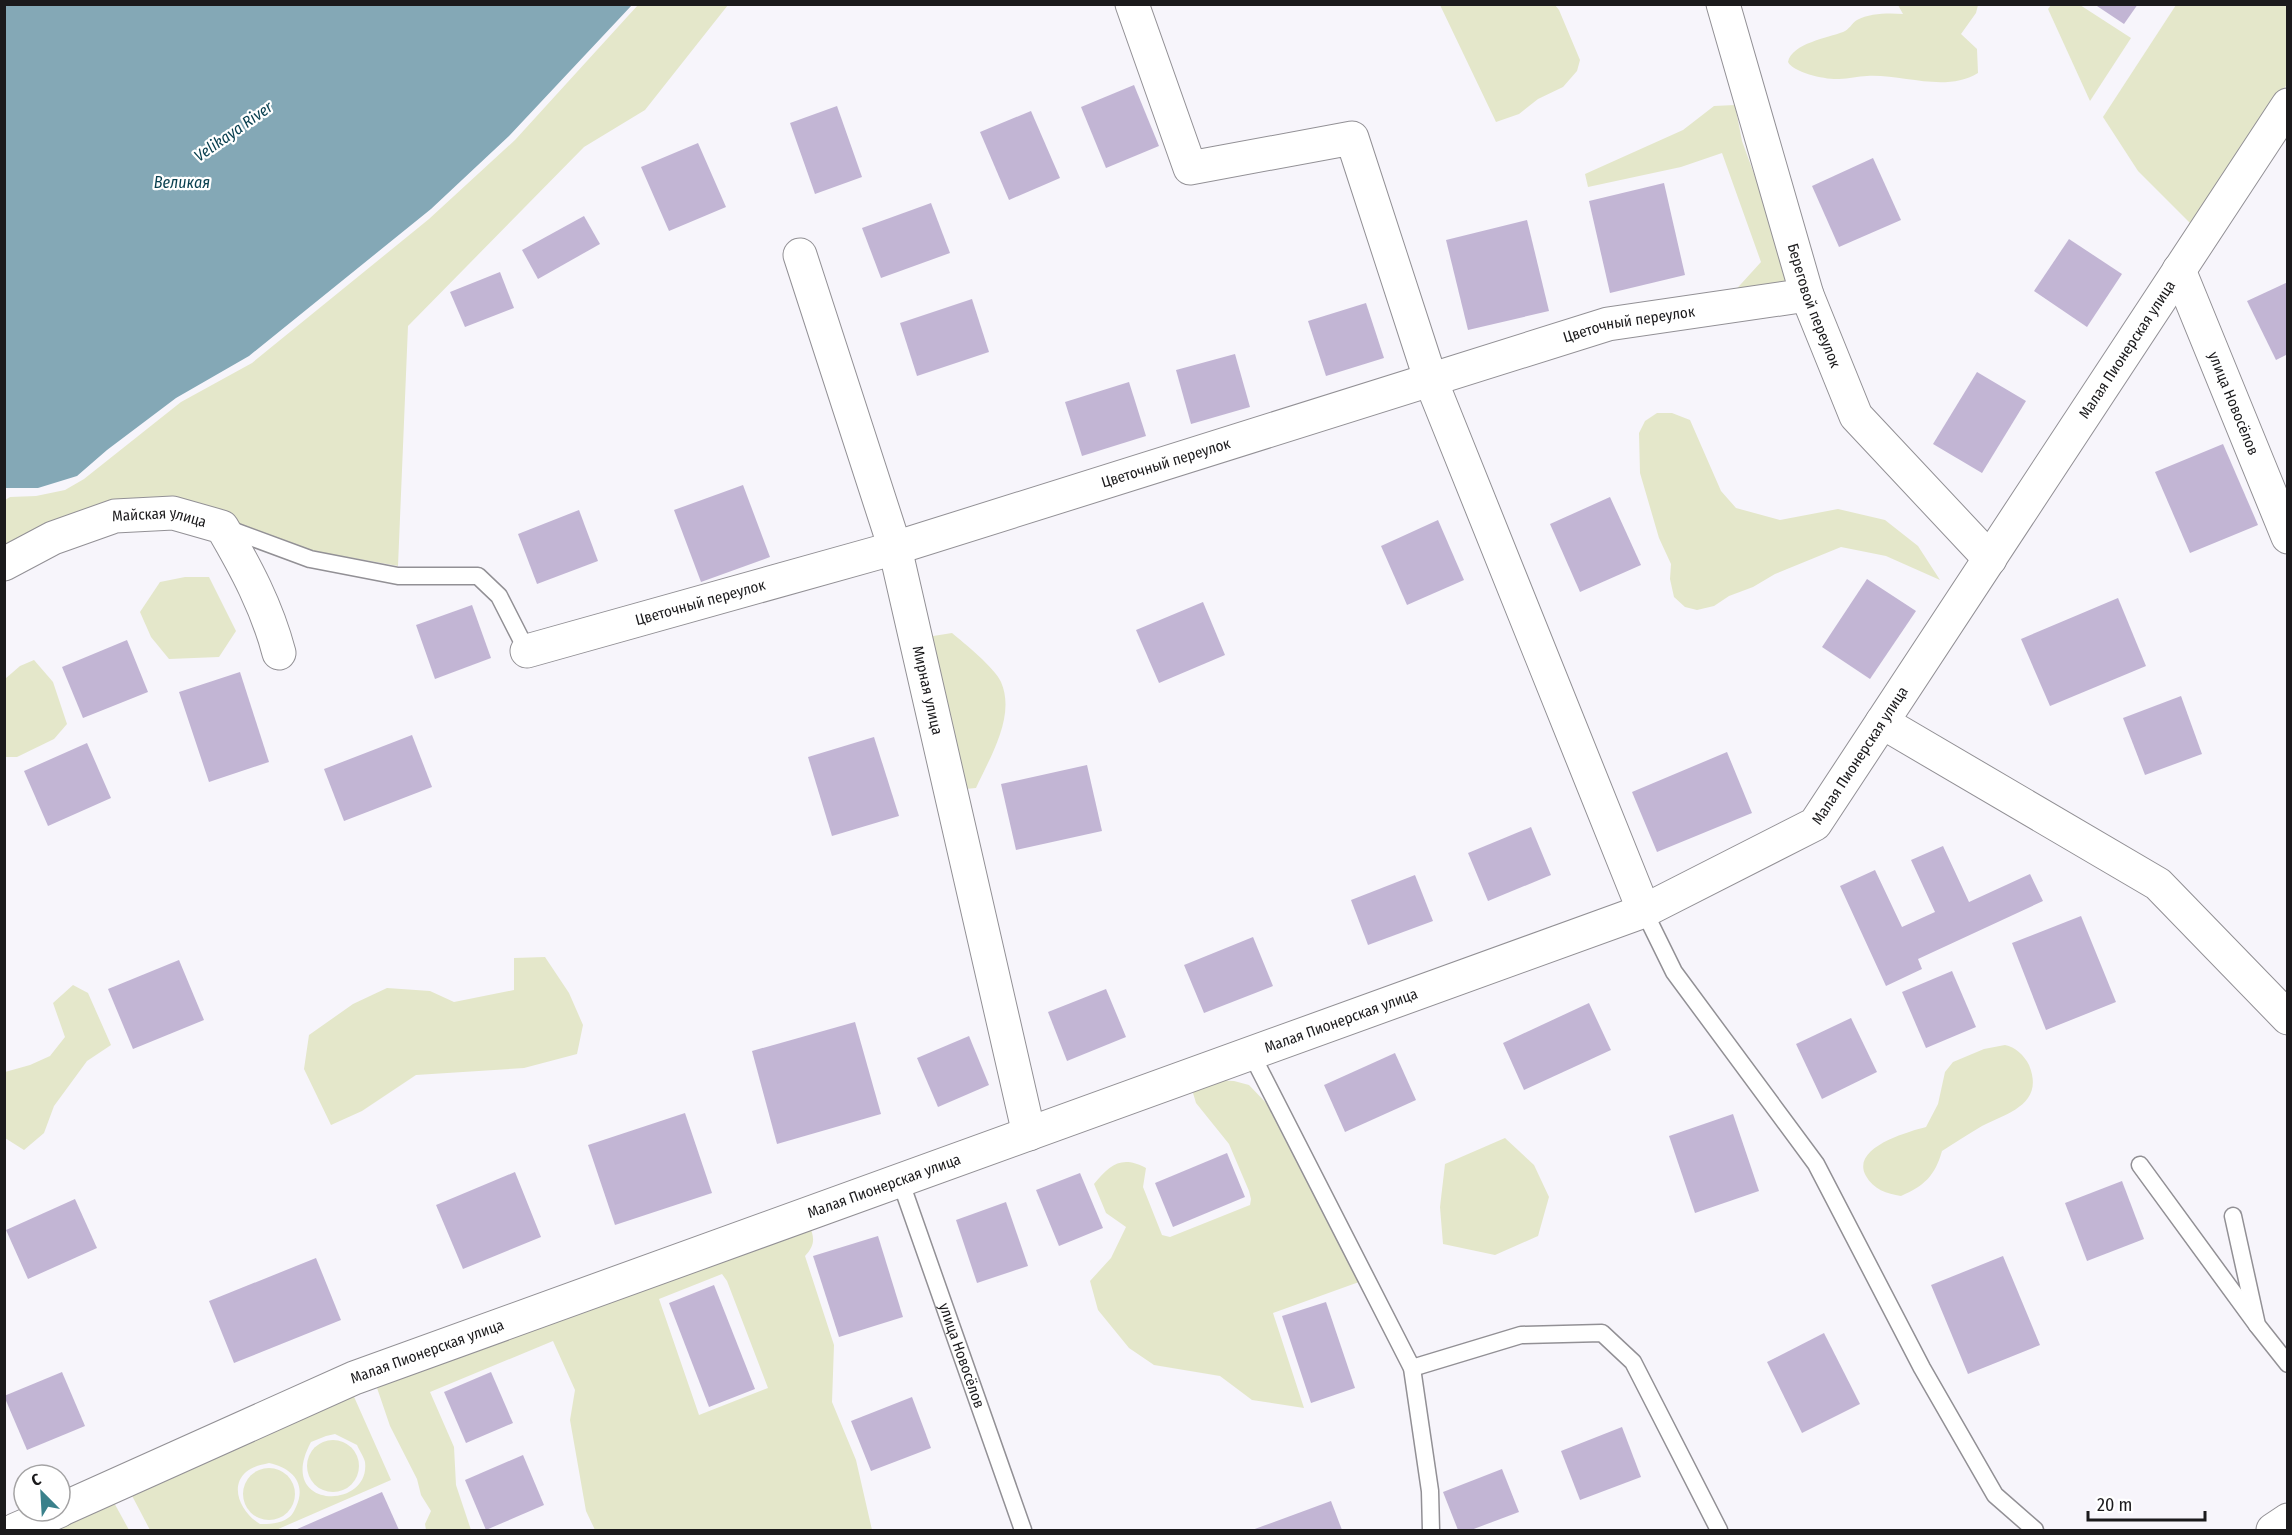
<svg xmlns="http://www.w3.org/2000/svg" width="2292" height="1535" font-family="'Fira Sans Condensed',sans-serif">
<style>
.green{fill:#e4e7ca;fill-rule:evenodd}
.water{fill:#84a8b6}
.building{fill:#c2b5d4}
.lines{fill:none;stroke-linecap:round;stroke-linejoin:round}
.lane-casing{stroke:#929095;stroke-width:19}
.street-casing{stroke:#929095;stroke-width:35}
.highway-casing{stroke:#929095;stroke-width:35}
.lane{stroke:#fff;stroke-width:16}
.street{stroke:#fff;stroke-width:33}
.highway{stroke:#fff;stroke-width:33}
.labels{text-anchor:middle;stroke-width:4.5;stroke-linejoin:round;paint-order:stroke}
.street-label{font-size:15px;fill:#1b1a1c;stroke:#fff}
.water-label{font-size:16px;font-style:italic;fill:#083f4f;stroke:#fff}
</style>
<rect width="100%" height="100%" fill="#f7f5fb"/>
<!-- green -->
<g class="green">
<polygon points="638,5 728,5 645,110 584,147 408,326 398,566 308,550 175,505 5,552 5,500 10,497 36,496 65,490 84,479 181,402 252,363 429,219 515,140"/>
<polygon points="1440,5 1555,5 1559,10 1580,60 1577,71 1563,87 1538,99 1519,114 1496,122"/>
<path d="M1898 5H1978L1976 13 1961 34 1977 49 1978 73C1945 93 1903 74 1867 76 1858 76 1849 79 1839 79 1827 80 1794 73 1788 62 1792 43 1828 38 1843 32 1849 30 1852 23 1857 20 1870 13 1889 13 1903 14Z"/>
<polygon points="2051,5 2080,5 2131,38 2090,101 2048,9"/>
<polygon points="2176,5 2287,5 2287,84 2194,227 2138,171 2103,117"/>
<polygon points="1735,105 1742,141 1765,204 1787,279 1784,289 1731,295 1761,262 1722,153 1681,167 1588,187 1585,174 1683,130 1714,106"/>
<polygon points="1657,413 1672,413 1690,420 1721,491 1736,508 1780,520 1838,509 1885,520 1918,546 1940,580 1886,556 1841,547 1775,574 1753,587 1729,596 1714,606 1697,610 1685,607 1674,597 1670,579 1671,564 1659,538 1640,473 1639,433 1645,421"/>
<polygon points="185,577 209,577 236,631 219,657 169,659 151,637 140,612 160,582"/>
<path d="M952 633C963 642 996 669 1001 682 1016 716 990 757 976 788L965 789 927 637Z"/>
<polygon points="34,660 53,682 67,724 54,739 17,757 5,757 5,679 20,666"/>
<polygon points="545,957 569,993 583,1025 577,1054 524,1068 416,1075 362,1111 331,1125 304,1069 309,1035 353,1004 387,988 430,991 454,1002 514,990 514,958"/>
<polygon points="73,985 88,993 111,1045 87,1061 54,1106 44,1133 24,1150 5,1138 5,1072 30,1065 50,1056 65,1037 53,1003"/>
<path d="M2005 1045C2015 1047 2024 1055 2029 1065 2045 1104 2008 1113 1982 1126 1968 1134 1955 1143 1942 1151 1935 1176 1924 1186 1901 1196 1887 1194 1873 1189 1866 1176 1850 1148 1907 1132 1926 1127L1938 1104 1945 1072 1953 1062 1984 1049Z"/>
<path d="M1212 1080 1234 1081 1249 1085 1269 1106 1285 1140 1304 1169 1359 1282 1273 1313 1304 1408 1252 1400 1220 1376 1154 1365 1129 1348 1098 1310 1090 1281 1111 1258 1126 1227 1106 1213 1094 1184C1110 1164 1122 1155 1146 1168L1143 1187 1162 1235 1170 1237 1250 1205 1251 1199 1249 1191 1229 1144 1196 1103 1193 1093 1197 1086Z"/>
<polygon points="1505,1138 1534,1165 1549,1197 1538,1236 1495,1255 1443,1244 1440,1207 1445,1164"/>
<path d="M809 1225C815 1238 815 1245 805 1256L834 1345 832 1402 856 1460 872 1530H595L586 1511 570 1420 575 1390 553 1341 430 1392 454 1447 456 1485 471 1530H473H426L425 1524 431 1511 421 1495 417 1479 390 1426 375 1382ZM722 1274 727 1281 768 1388 699 1415 659 1299Z"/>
<path d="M351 1390 391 1480 276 1530H150L129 1490ZM335 1434 357 1445C359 1450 364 1457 365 1462 371 1511 274 1510 311 1442L326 1436ZM269 1463C292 1468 307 1483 296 1507 294 1511 292 1516 288 1518 280 1524 268 1524 260 1524 243 1514 228 1488 246 1472 253 1466 261 1465 269 1463Z"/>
<circle cx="333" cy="1466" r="26"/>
<circle cx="269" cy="1494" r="26"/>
<polygon points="112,1499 129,1530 40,1530"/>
</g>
<!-- water -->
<polygon class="water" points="5,4 632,4 632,5 509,136 431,209 249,356 176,398 107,450 77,476 38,488 5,488"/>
<!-- building -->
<g class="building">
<polygon points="2094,4 2138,4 2124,24"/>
<polygon points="1134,85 1159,146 1106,168 1081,107"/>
<polygon points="837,106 862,177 815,194 790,123"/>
<polygon points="1031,111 1060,178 1009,200 980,132"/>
<polygon points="698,143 726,207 669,231 641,167"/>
<polygon points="1873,158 1901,220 1839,247 1812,186"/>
<polygon points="1664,183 1685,275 1610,293 1589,201"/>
<polygon points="931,203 950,253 881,278 862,228"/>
<polygon points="584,216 600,244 538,279 522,250"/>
<polygon points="1527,220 1549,311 1468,330 1446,240"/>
<polygon points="2069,239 2122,274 2087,327 2034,291"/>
<polygon points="500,272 514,308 465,327 450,292"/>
<polygon points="2288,282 2288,354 2276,360 2247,301"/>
<polygon points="972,299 989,352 917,376 900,323"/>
<polygon points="1366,303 1384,358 1326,376 1308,321"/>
<polygon points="1235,354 1250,407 1191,424 1176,370"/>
<polygon points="1977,372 2026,401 1982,473 1933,444"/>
<polygon points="1129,382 1146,436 1082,456 1065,402"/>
<polygon points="2223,444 2258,525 2190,553 2155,472"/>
<polygon points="743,485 770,557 701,582 674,510"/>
<polygon points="1610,497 1641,565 1580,592 1550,524"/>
<polygon points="579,510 598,561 537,584 518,534"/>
<polygon points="1438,520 1464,580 1407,605 1381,546"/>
<polygon points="1867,579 1916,611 1870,679 1822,647"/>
<polygon points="2118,598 2146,666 2050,706 2021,639"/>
<polygon points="1203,602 1225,655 1159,683 1136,630"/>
<polygon points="472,605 491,658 435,679 416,625"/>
<polygon points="127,640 148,692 83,718 62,667"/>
<polygon points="240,672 269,762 209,782 179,692"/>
<polygon points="2181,696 2202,754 2145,775 2123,718"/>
<polygon points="412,735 432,787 344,821 324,769"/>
<polygon points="874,737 899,816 832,836 808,757"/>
<polygon points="87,743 111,798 48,826 24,771"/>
<polygon points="1727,752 1752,813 1657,852 1632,792"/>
<polygon points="1087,765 1102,831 1016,850 1001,784"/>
<polygon points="1531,827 1551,875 1488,901 1468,853"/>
<polygon points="1943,846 1969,902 2030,874 2043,901 1918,959 1922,969 1886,986 1840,886 1875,870 1902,927 1935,912 1911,860"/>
<polygon points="1415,875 1433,921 1368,945 1351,900"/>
<polygon points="2081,916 2116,1002 2046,1030 2012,943"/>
<polygon points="1253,937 1273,986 1204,1013 1184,965"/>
<polygon points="179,960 204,1020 133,1049 108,989"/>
<polygon points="1952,971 1976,1027 1926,1048 1902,992"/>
<polygon points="1106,989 1126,1037 1067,1061 1048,1012"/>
<polygon points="1589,1003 1611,1050 1524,1090 1503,1043"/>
<polygon points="1851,1018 1877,1072 1822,1099 1796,1044"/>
<polygon points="855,1022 881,1114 777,1144 752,1051"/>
<polygon points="969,1036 989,1085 938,1107 917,1058"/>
<polygon points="1395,1053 1416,1100 1345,1132 1324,1085"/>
<polygon points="685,1113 712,1193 615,1225 588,1145"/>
<polygon points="1733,1114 1759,1191 1695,1213 1669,1136"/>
<polygon points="1227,1153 1245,1197 1173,1227 1155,1183"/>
<polygon points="515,1172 541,1237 463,1269 436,1205"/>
<polygon points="1080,1173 1103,1228 1059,1246 1036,1190"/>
<polygon points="2122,1181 2144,1239 2087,1261 2065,1203"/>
<polygon points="75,1199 97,1248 28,1279 6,1230"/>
<polygon points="1006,1202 1028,1266 977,1283 956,1220"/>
<polygon points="878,1236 903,1317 839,1337 813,1256"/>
<polygon points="2003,1256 2040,1345 1968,1374 1931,1285"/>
<polygon points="316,1258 341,1320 234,1363 209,1301"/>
<polygon points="714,1285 755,1389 709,1407 669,1303"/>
<polygon points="1326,1302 1355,1388 1311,1403 1282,1316"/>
<polygon points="1824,1333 1860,1404 1802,1433 1767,1362"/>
<polygon points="62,1372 85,1426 27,1450 4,1396"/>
<polygon points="491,1372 513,1423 466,1443 444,1392"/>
<polygon points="912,1397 931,1448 871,1471 851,1421"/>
<polygon points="1622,1427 1641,1477 1580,1500 1561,1451"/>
<polygon points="523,1455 544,1505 486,1530 465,1480"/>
<polygon points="1502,1469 1519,1512 1471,1530 1458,1530 1443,1492"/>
<polygon points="382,1492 399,1530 295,1530"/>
<polygon points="1331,1501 1342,1530 1252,1530"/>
</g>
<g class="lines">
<defs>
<g id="lane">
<polyline points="226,528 310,559 398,576 478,576 499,596 527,651"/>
<polyline points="1644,911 1674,972 1816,1164 1922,1368 1995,1495 2035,1530"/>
<polyline points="1251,1053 1412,1368 1430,1491 1431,1530"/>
<polyline points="2140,1165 2257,1325"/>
<path id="s1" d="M900 1180 1023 1530"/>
<polyline points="2233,1216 2257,1325 2288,1364"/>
<polyline points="1412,1368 1521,1335 1602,1333 1633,1362 1719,1530"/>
</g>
<g id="street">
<polyline points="1132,4 1190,168 1352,138 1431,381 1644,911"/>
<path id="s2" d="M1723 4 1807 295 1856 416 1990 559"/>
<path id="s3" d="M800 255 895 548 1029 1134"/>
<path id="s4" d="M2179 270 2288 537"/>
<path id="s5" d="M4 564 53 538 115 516 173 513 222 527C246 568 267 607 279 653"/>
<path id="s6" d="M527 651 895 548 1608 324 1807 295"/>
<polyline points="1882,722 2158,884 2288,1018"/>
<path id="s7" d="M60 1510 354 1378 1644 911 1815 824 2288 105"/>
<polyline points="15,1530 59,1511"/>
</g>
<polyline id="highway" points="2273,1530 2288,1520"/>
</defs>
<!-- lane casing -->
<use href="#lane" class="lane-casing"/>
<!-- street casing -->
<use href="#street" class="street-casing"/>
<!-- highway casing -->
<use href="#highway" class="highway-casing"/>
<!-- lane -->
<use href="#lane" class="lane"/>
<!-- street -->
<use href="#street" class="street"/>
<!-- highway -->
<use href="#highway" class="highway"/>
</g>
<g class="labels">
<!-- street labels -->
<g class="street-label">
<text dy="5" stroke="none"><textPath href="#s2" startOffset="315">Береговой переулок</textPath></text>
<text dy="5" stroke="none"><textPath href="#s6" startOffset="1150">Цветочный переулок</textPath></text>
<text dy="5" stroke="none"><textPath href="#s7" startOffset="2454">Малая Пионерская улица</textPath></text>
<text dy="5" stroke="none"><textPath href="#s4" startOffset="144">улица Новосёлов</textPath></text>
<text dy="5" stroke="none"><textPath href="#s6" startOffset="666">Цветочный переулок</textPath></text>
<text dy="5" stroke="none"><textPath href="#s5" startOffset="166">Майская улица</textPath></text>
<text dy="5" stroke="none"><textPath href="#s6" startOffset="180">Цветочный переулок</textPath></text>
<text dy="5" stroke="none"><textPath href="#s3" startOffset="454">Мирная улица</textPath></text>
<text dy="5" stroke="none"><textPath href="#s7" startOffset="1968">Малая Пионерская улица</textPath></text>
<text dy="5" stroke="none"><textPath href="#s7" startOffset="1372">Малая Пионерская улица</textPath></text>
<text dy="5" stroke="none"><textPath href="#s7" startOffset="886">Малая Пионерская улица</textPath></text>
<text dy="5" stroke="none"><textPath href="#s7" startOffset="400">Малая Пионерская улица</textPath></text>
<text dy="5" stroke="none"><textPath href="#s1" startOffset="186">улица Новосёлов</textPath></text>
</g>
<!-- water labels -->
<g class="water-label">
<text transform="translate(233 131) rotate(-35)" y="6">Velikaya River</text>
<text x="182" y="188">Великая</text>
</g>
</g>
<!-- border -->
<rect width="2292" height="1535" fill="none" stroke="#1b1a1c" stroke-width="12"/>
<!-- north arrow -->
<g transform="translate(42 1493) rotate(336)"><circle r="28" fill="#ffffff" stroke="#a4a3a4" stroke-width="1.5"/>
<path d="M0-4.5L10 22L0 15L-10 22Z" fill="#3a818b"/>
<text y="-9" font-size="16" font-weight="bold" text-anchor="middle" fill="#1b1a1c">С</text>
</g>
<!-- scale -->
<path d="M2088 1511v9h117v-9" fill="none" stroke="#1b1a1c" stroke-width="3"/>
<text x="2097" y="1511" font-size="18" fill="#1b1a1c" stroke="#ffffff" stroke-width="4.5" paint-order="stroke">20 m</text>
</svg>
